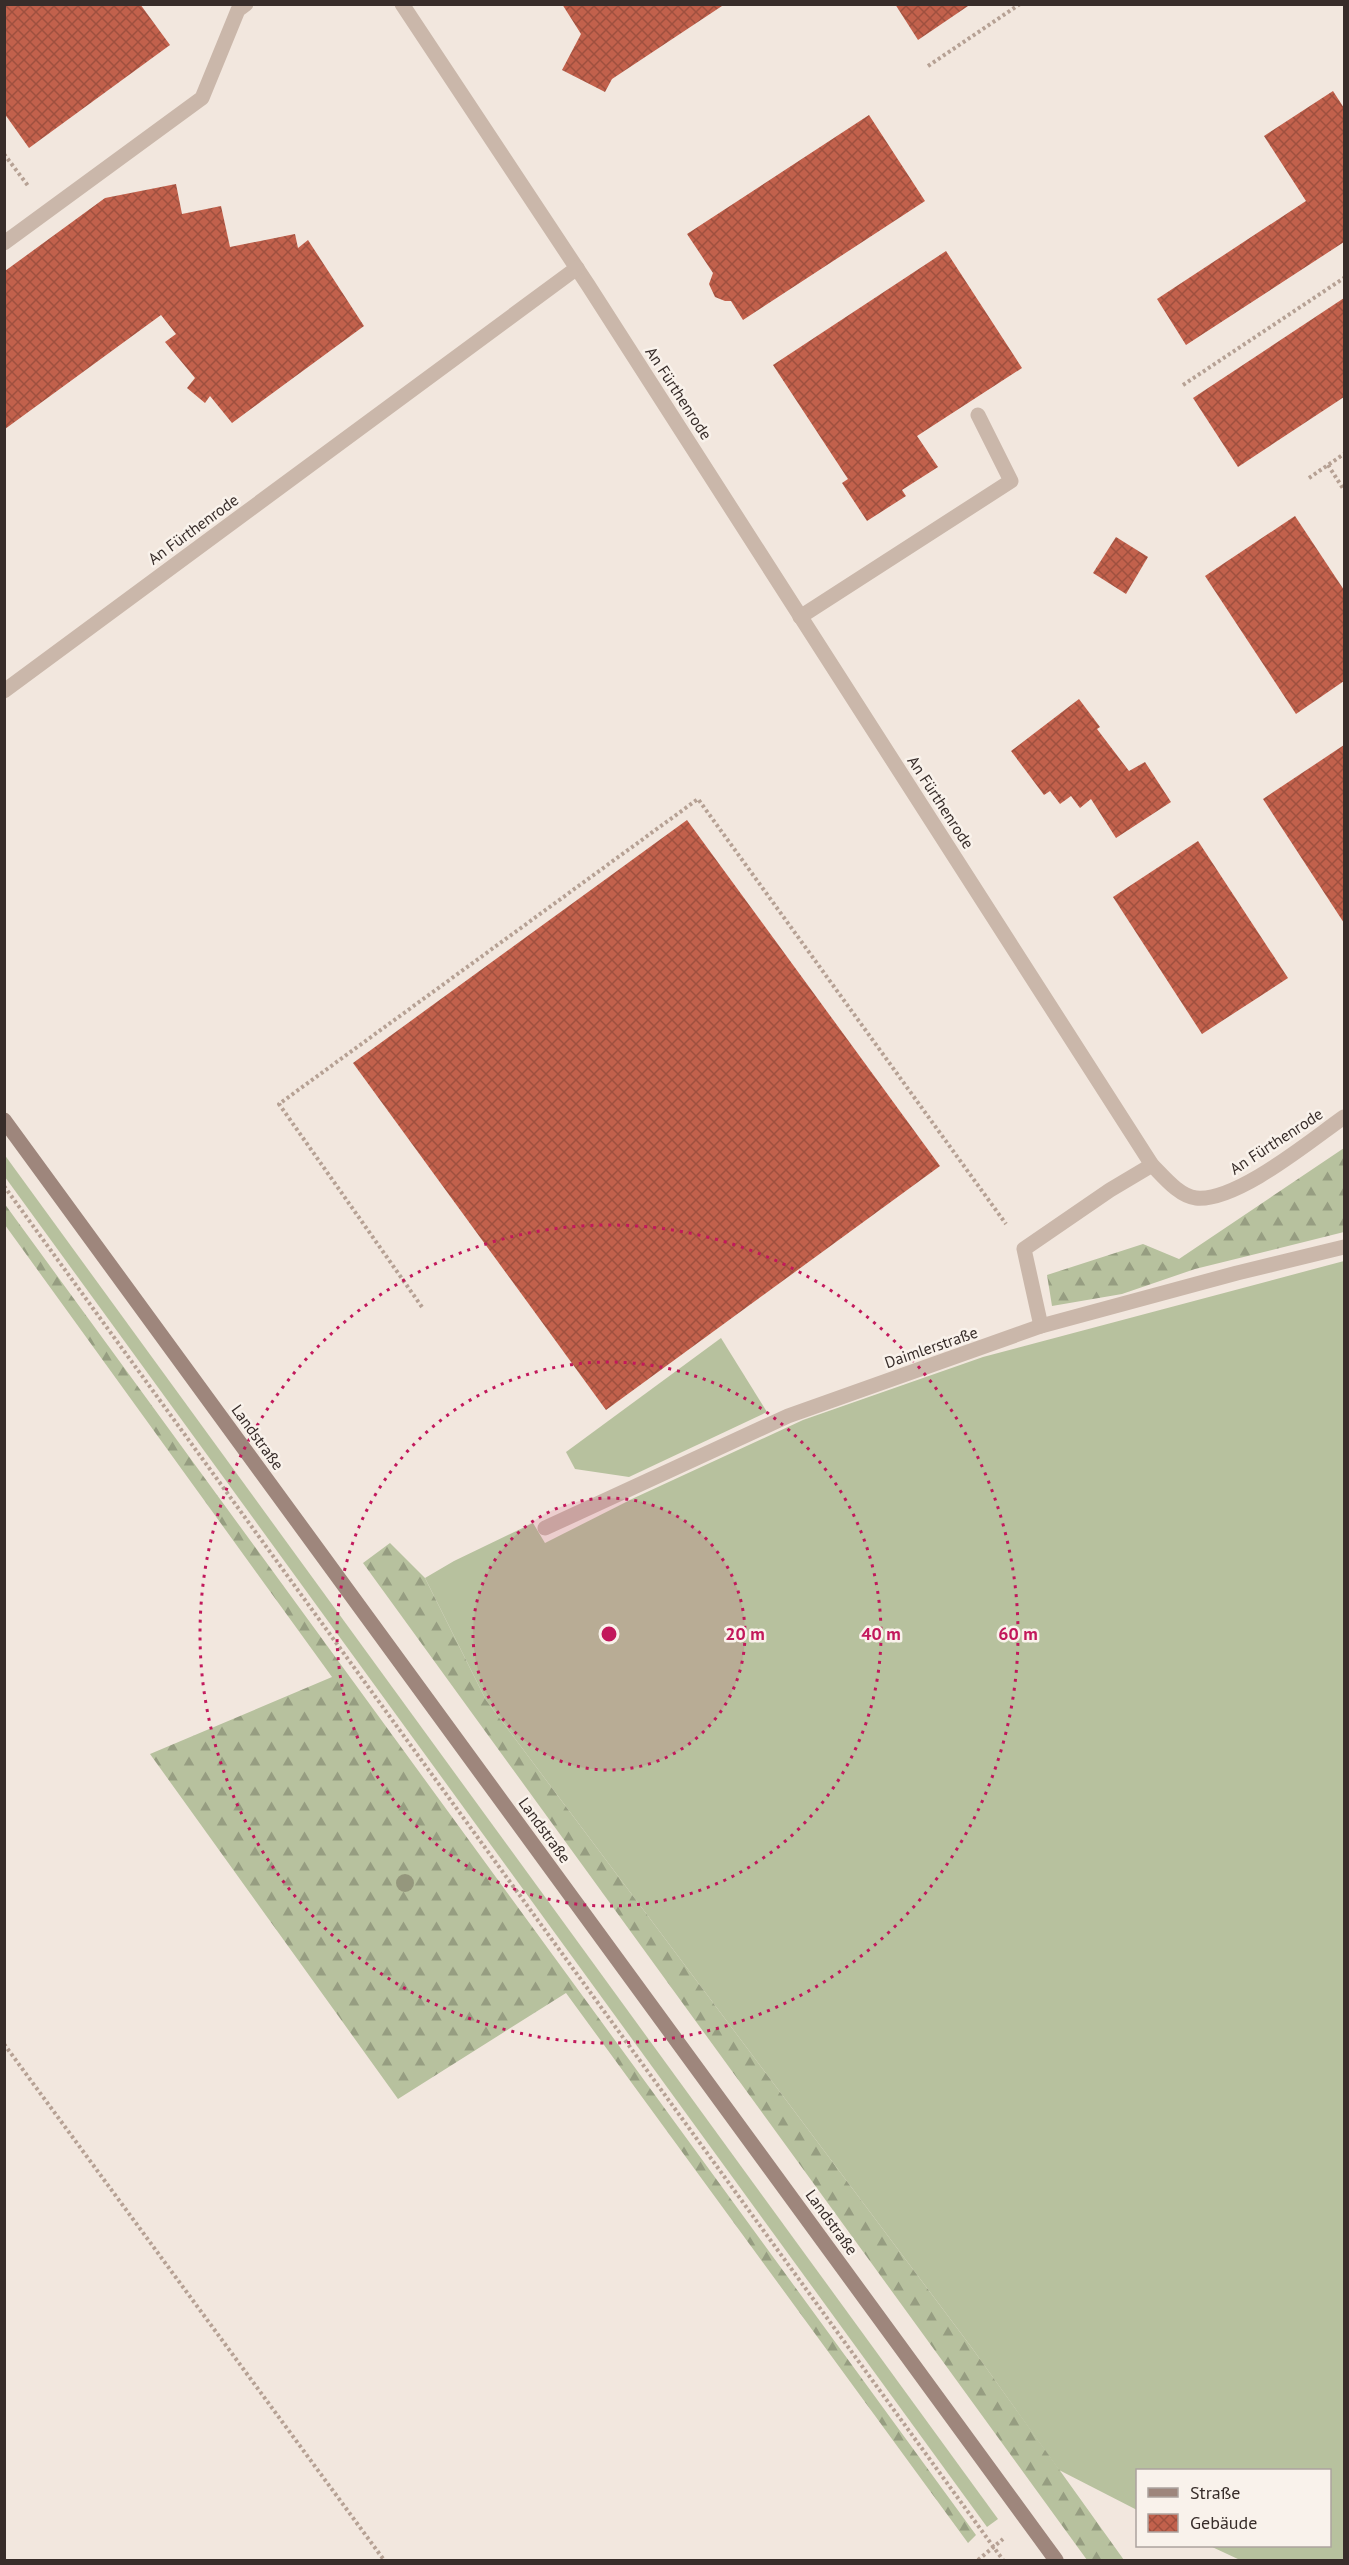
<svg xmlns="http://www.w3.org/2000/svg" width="1349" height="2565" font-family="'PT Sans',sans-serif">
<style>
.grass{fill:#b7c19e}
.forest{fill:url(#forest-firs)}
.building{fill:url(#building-cross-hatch)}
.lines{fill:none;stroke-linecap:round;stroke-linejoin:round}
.path{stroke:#b6a194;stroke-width:4;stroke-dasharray:3 3;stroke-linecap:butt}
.lane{stroke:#cab7aa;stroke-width:15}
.street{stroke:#cab7aa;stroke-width:15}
.secondary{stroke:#9e867c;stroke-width:15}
.tree{fill:#95977d}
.ring{fill:none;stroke:#c2185b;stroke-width:3;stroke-dasharray:3 6}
.labels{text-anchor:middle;stroke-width:5;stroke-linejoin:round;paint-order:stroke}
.street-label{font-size:16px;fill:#382d2a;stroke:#f9f2eb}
.centre{fill:#c2185b;stroke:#f9f2eb;stroke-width:3}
.ring-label{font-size:18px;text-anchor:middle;font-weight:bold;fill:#c2185b;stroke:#f9f2eb;stroke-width:5;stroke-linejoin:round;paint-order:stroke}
</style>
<defs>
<pattern id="forest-firs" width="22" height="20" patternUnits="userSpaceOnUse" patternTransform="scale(1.5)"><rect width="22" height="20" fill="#b7c19e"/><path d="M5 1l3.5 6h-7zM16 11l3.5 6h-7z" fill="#969d81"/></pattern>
<pattern id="building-cross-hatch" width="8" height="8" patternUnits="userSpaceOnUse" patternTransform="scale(1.5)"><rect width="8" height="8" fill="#c2614c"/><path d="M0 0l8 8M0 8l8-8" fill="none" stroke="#9f503f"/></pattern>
</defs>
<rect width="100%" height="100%" fill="#f2e7de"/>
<!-- grass -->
<g class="grass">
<polygon points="4,1154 998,2519 987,2527 5,1177"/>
<polygon points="1344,1261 1344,2560 1240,2560 1210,2546 1330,2546 1330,2470 1138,2470 1137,2510 1059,2470 972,2348 486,1700 425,1578 454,1561 533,1523 545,1543 634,1498 803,1420 983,1357"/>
<polygon points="721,1338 767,1412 629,1477 575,1469 566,1452"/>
</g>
<!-- forest -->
<g class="forest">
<polygon points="1344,1148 1344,1232 1195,1269 1122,1294 1052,1306 1047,1275 1143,1244 1179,1259"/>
<polygon points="4,1203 976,2535 968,2543 566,1993 398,2099 150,1754 332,1677 5,1225"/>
<polygon points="390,1543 425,1578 486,1700 972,2348 1124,2560 1087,2560 363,1563"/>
</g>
<!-- building -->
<g class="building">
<polygon points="4,4 140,4 170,45 29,148 4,113"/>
<polygon points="562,4 725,4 612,79 605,92 562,70 581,34"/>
<polygon points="895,4 971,4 918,40"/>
<polygon points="1333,91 1344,108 1344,242 1186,345 1157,299 1306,201 1264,136"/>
<polygon points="869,115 925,201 743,320 731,301 725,301 715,297 709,284 713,273 687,234"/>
<polygon points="176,184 182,214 221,206 230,247 295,234 298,248 308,240 364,326 232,423 210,396 205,403 187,388 195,378 165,342 176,334 161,315 5,429 5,271 105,198"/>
<polygon points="946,251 1022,368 917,436 938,467 902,490 906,496 867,521 842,483 848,479 773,365"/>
<polygon points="1344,298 1344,397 1238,467 1193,398"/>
<polygon points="1295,516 1344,590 1344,681 1296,714 1205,576"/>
<polygon points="1116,537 1148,557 1126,594 1093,573"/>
<polygon points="1079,699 1100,727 1097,729 1129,771 1145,762 1171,802 1116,838 1091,799 1080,808 1071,796 1060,804 1050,791 1044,795 1011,751"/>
<polygon points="1344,745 1344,923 1263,799"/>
<polygon points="687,820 940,1166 606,1410 353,1063"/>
<polygon points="1198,841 1288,978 1202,1034 1113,897"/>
</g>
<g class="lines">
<!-- path -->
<g class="path">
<polyline points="928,66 1020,4"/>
<polyline points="4,154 29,187"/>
<polyline points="1183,385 1344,278"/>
<polyline points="1328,465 1344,490"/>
<polyline points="1309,478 1344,454"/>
<polyline points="4,1186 1003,2560"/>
<polyline points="422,1307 279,1104 698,799 1006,1224"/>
<polyline points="4,2044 384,2560"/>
<polyline points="978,2560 1003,2539"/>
</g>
<!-- lane -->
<g class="lane">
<polyline points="4,243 202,98 238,10 246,4"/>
<polyline points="800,617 1011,481 978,415"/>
<polyline points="1041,1326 1024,1249 1110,1190 1152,1165"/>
<polyline points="545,1528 788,1416 1041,1326 1237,1273 1344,1247"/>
</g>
<!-- street -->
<g class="street">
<path d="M402 4 588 285 1152 1165C1164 1177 1179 1196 1196 1198 1237 1202 1311 1140 1344 1117"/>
<polyline points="4,691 577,268"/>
</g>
<!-- secondary -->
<polyline class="secondary" points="4,1120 1056,2560"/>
</g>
<!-- trees -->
<circle class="tree" cx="405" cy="1883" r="9"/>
<!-- distance rings -->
<circle cx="609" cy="1634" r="136" fill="#c2185b" fill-opacity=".12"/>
<g class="ring">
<circle cx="609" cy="1634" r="136"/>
<circle cx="609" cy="1634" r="272"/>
<circle cx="609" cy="1634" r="409"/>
</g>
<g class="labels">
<!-- street labels -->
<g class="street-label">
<text transform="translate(679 393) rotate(57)" y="6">An Fürthenrode</text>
<text transform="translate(193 529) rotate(-36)" y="6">An Fürthenrode</text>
<text transform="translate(941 802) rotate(57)" y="6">An Fürthenrode</text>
<text transform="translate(1276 1141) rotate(-33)" y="6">An Fürthenrode</text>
<text transform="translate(931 1347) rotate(-19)" y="6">Daimlerstraße</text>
<text transform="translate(258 1437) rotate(54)" y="6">Landstraße</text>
<text transform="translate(545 1830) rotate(54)" y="6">Landstraße</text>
<text transform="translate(832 2222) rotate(54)" y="6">Landstraße</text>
</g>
</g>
<circle cx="609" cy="1634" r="9" class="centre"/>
<g class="ring-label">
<text x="745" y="1640">20 m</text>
<text x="881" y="1640">40 m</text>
<text x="1018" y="1640">60 m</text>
</g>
<!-- border -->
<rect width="1349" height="2565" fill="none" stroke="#382d2a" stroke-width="12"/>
<!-- legend -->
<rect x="1136" y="2469" width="195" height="78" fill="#f9f2eb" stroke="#aca39e" stroke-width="1.5"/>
<rect x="1148" y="2488" width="30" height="9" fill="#9e867c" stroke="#aca39e" stroke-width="1.5"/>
<text x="1190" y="2499" font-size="18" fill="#382d2a">Straße</text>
<rect x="1148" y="2514" width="30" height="18" fill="url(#building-cross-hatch)" stroke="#aca39e" stroke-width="1.5"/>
<text x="1190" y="2529" font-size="18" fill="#382d2a">Gebäude</text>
</svg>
